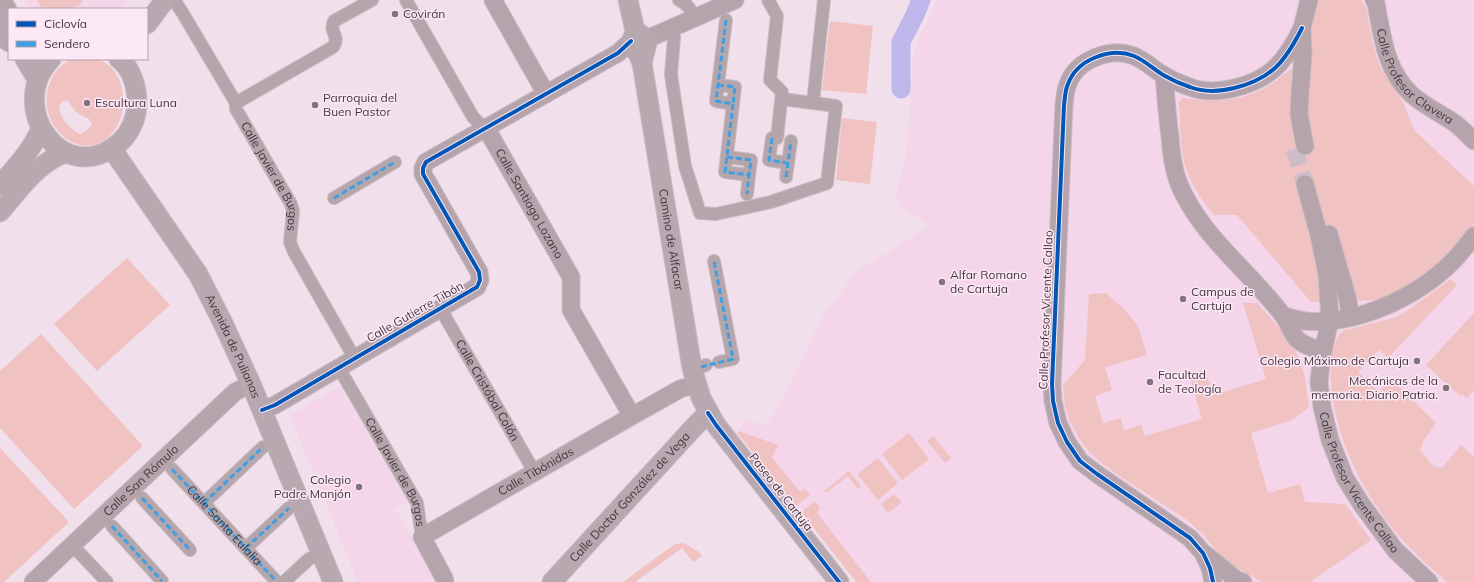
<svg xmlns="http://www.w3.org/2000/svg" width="1474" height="582" font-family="Mulish,sans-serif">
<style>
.built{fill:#f4d5e9}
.green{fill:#f0c3c2;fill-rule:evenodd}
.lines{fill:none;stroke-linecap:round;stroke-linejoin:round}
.river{stroke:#bfb6ec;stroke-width:19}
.secondary-tunnel{stroke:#cebdc9;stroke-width:17;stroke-dasharray:17 8;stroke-linecap:butt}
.street-casing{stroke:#c9bcc5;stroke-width:14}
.secondary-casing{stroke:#c9bcc5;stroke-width:19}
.primary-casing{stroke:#c9bcc5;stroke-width:21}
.street{stroke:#b5a6ab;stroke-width:12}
.secondary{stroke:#b5a4ab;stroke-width:17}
.primary{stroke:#b8a8af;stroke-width:19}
.quiet{stroke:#409ee3;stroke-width:3;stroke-dasharray:6 3;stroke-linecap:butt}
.cycleway-casing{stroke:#fde8f6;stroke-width:6}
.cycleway{stroke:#0057b8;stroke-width:4}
.poi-dot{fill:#81727c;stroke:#fde8f6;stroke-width:1.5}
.labels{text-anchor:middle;stroke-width:3;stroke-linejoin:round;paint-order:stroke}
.poi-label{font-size:12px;fill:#443740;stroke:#fde8f6;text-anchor:start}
.street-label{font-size:12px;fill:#443740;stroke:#fde8f6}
</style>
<rect width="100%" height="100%" fill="#f1dfeb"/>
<!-- built -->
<g class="built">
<polygon points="25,0 129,0 119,9 30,9"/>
<polygon points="937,0 1474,0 1474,582 871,582 817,513 815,501 801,512 796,506 810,495 799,491 772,457 778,445 739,431 744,419 766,426 791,383 823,315 857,271 876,260 915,235 929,225 899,206 896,197 907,151 913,57 920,35"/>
<polygon points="340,386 407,502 395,509 435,578 428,582 358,582 290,415"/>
</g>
<!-- green -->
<g class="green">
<path d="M37 0H82L83 1C75 12 53 10 42 8Z"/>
<path d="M1318 0H1361L1366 8 1374 48 1379 65 1389 82 1403 102 1414 130 1474 186V224L1438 265 1400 292 1381 300 1311 302 1237 215H1214C1204 204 1195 190 1189 176 1179 154 1181 127 1179 103L1182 98C1209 102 1236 102 1261 90 1278 81 1294 66 1309 54 1310 39 1309 12 1318 0Z"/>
<polygon points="830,21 873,26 866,94 822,90"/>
<path d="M72 59C80 59 91 57 99 60 123 68 128 102 119 122 94 175 29 129 51 80 55 71 62 63 72 59ZM67 100 77 113 89 119 92 124 87 130 80 134C69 128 60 119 59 106L62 102Z"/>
<polygon points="842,118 877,122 870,184 836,180"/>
<polygon points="127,258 170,305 97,371 54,324"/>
<path d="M1451 279 1457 285 1388 358 1379 350 1358 372 1379 392 1391 379 1436 423 1424 440 1420 450 1433 466 1442 468 1461 445 1474 457V582H1447C1434 571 1421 559 1409 547 1367 504 1329 431 1331 371 1331 356 1332 338 1345 330L1394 318 1407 311Z"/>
<path d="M1106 293 1124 309 1138 326 1147 355 1105 367 1112 390 1095 396 1103 423 1121 418 1124 430 1141 425 1145 436 1202 419 1189 375 1205 370 1211 388 1218 387 1220 393 1266 379 1243 303H1257C1274 322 1292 339 1301 364 1306 377 1307 393 1309 407L1292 420 1251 433 1268 493 1300 484 1305 502 1345 504 1371 540 1310 582H1262L1232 565 1221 557 1205 536 1187 520 1121 477 1100 462 1088 451 1079 438 1070 422 1065 407 1063 385 1085 360 1089 294Z"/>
<polygon points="1474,313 1474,390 1467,398 1462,394 1460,396 1426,365"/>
<polygon points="41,334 143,446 74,509 0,428 0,371"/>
<polygon points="739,431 778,445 772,457 799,491 805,489 810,495 796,506 737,433"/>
<polygon points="909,433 929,459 902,480 882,454"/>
<polygon points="933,436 951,458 945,463 927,441"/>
<polygon points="0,448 69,522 4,582 0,582"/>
<polygon points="878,458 898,483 878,500 857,474"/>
<polygon points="849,471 861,486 858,489 848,476 826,493 824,491"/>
<polygon points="894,494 902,502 888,513 881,504"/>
<polygon points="815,501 820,507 817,513 871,582 856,582 801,512"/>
<polygon points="684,543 699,552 702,556 693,562 682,548 635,582 623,582 675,544"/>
</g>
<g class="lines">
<!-- river -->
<polyline class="river" points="901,89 901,42 915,15 921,0"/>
<!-- secondary-tunnel -->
<polyline class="secondary-tunnel" points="1294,149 1305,184"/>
<defs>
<g id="street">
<path id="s1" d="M171 0 176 3 182 12 236 103V109L291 204 293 211 290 242 294 252 355 359"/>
<polyline points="406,0 473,117 485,129"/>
<path d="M679 0C688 4 691 10 695 19"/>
<polyline points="768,0 777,16 770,80 782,92 777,138"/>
<polyline points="726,20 716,101 733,104 725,172 749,175 747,194"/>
<polyline points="671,30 674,37 671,75 685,166 700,213 716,214 771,202 827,183 836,106 782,99"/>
<polyline points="718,85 735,87 733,104"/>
<path d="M236 103 333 47C341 36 328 32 334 21L372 0"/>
<polyline points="813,103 824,0"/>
<polyline points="772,138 769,160 787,163"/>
<polyline points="727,157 751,160 749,175"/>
<polyline points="786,177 791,141"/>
<polyline points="334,198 395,162"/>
<polyline points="714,261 733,359 719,362"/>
<path id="s2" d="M440 308 535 473"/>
<polyline points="701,367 706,365"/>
<path id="s3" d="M339 368 417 503 422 537"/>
<polyline points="172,469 276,581"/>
<polyline points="142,498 190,550"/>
<polyline points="204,503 263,447"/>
<polyline points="112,526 162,581"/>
<polyline points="72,545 107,582"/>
<polyline points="246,548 289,508"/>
<polyline points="284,582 309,559 321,553"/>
</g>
<g id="secondary">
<polyline points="3,0 9,12"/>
<polyline points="493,0 546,94"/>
<path id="s4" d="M1374 0 1376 3C1382 36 1386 72 1412 95 1426 107 1442 114 1456 124 1462 129 1468 135 1474 141"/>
<polyline points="647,39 735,0"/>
<path d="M1164 75C1166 96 1167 116 1170 136 1171 152 1173 169 1179 184 1200 235 1249 271 1282 314 1289 322 1290 333 1298 340 1305 346 1315 349 1323 351"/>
<path id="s5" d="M485 129 489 133 571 277V310L632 416"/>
<polyline points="1305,146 1299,114 1300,94 1303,54 1302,28 1309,0"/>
<path id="s6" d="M1305 184 1319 235 1327 274 1330 320 1322 355 1319 382 1322 407 1330 440 1345 478 1362 505 1395 550 1429 582"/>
<polyline points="1329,234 1348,300 1350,317"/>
<path d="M1284 316C1291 318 1298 320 1305 321 1356 326 1417 297 1452 262 1460 254 1467 245 1474 236"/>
<polyline points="262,410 275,405 477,287 480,280 479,272 423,174 423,168 426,162 618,53 631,41"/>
<polyline points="1205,554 1237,580 1243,582"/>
<path id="s7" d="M33 582 235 392 251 384"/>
<path id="s8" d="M445 582 444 578 422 537 632 416 680 389 696 384"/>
<path d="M1213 582 1210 568 1203 553 1190 538 1097 474 1080 461 1067 442 1058 423 1053 401 1052 384 1064 105C1065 98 1065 90 1068 84 1077 59 1111 47 1134 56 1146 61 1154 70 1165 76 1172 80 1181 84 1190 87 1215 97 1255 86 1275 68 1287 57 1295 42 1302 28"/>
</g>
<g id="primary">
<polyline points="628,0 636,35"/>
<polyline points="0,16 9,23"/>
<polyline points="147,24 165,0"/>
<polyline points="0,34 9,42"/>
<path id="s9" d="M637 51 642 63 692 368 701 398 716 425 839 582"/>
<polyline points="25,59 37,79"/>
<path d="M51 59C5 106 63 190 119 143 130 133 136 120 137 105 137 89 133 69 119 59"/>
<path d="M642 63C643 56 648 45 647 39L640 34 633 37 631 44 633 49 640 51 645 49"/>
<path id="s10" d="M112 149 198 274 222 321 251 384 333 582"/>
<path d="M0 185C16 167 31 151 41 129"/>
<path d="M0 212C19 190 37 163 65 153"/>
<path id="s11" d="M552 582 695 426 708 413"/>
</g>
</defs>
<!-- street casing -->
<use href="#street" class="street-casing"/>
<!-- secondary casing -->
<use href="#secondary" class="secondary-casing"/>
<!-- primary casing -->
<use href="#primary" class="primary-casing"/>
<!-- street -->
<use href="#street" class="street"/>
<!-- secondary -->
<use href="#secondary" class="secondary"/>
<!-- primary -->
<use href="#primary" class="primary"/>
<!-- quiet -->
<g class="quiet">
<polyline points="726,20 716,101 733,104 725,172 749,175 747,194"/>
<polyline points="718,85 735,87 733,104"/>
<polyline points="772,138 769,160 787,163"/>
<polyline points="727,157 751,160 749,175"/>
<polyline points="786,177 791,141"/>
<polyline points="334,198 395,162"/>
<polyline points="701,367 733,359 714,261"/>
<path id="s12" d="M172 469 276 581"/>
<polyline points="142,498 190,550"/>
<polyline points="204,503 263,447"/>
<polyline points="112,526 162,581"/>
<polyline points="246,548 289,508"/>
</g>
<defs>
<g id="cycleway">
<polyline points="262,410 275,405 477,287 480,280 479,272 423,174 423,168 426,162 618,53 631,41"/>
<polyline points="708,413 716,425 839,582"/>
<path d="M1213 582 1210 568 1203 553 1190 538 1097 474 1080 461 1067 442 1058 423 1053 401 1052 384 1064 105C1065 98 1065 90 1068 84 1077 59 1111 47 1134 56 1146 61 1154 70 1165 76 1172 80 1181 84 1190 87 1215 97 1255 86 1275 68 1287 57 1295 42 1302 28"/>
</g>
</defs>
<!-- cycleway casing -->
<use href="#cycleway" class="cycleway-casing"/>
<!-- cycleway -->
<use href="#cycleway" class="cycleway"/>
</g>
<!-- markers -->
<g class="poi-dot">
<circle cx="395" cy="14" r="4"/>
<circle cx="87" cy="103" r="4"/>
<circle cx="315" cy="105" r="4"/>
<circle cx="942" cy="282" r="4"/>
<circle cx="1183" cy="299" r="4"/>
<circle cx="1417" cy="361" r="4"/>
<circle cx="1150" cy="382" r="4"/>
<circle cx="1446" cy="388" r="4"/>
<circle cx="359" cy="487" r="4"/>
</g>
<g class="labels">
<!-- poi labels -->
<g class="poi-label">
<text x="403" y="18">Covirán</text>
<text x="323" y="102">Parroquia del<tspan x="323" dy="14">Buen Pastor</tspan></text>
<text x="95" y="107">Escultura Luna</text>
<text x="950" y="279">Alfar Romano<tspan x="950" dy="14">de Cartuja</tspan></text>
<text x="1191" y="296">Campus de<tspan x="1191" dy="14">Cartuja</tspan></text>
<text x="1409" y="365" text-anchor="end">Colegio Máximo de Cartuja</text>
<text x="1158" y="379">Facultad<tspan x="1158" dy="14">de Teología</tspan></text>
<text x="1438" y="385" text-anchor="end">Mecánicas de la<tspan x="1438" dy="14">memoria. Diario Patria.</tspan></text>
<text x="351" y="484" text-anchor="end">Colegio<tspan x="351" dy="14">Padre Manjón</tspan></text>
</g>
<!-- street labels -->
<g class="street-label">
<text dy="4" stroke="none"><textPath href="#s4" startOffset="91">Calle Profesor Clavera</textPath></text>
<text dy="4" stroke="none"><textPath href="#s1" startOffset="205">Calle Javier de Burgos</textPath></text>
<text dy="4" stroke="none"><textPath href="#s5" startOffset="87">Calle Santiago Lozano</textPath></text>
<text dy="4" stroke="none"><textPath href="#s9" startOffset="192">Camino de Alfacar</textPath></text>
<text transform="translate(1046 310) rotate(-88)" y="4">Calle Profesor Vicente Callao</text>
<text transform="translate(415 312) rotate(-30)" y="4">Calle Gutierre Tibón</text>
<text dy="4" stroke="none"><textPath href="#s10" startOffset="232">Avenida de Pulianas</textPath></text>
<text dy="4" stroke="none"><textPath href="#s2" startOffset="95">Calle Cristóbal Colón</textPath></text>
<text dy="4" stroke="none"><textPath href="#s8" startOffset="182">Calle Tibónidas</textPath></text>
<text dy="4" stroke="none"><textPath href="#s3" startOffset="119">Calle Javier de Burgos</textPath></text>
<text dy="4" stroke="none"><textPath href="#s7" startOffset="148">Calle San Rómulo</textPath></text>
<text dy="4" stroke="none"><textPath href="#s6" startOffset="312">Calle Profesor Vicente Callao</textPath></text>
<text transform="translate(781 492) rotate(52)" y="4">Paseo de Cartuja</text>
<text dy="4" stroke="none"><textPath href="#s11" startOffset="115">Calle Doctor González de Vega</textPath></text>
<text dy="4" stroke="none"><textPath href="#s12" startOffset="77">Calle Santa Eulalia</textPath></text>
</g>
</g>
<!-- legend -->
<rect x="8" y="8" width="140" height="52" fill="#fde8f6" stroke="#b3a1ad"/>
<rect x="16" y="21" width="20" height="6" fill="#0057b8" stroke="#b3a1ad"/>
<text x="44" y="28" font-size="12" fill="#443740">Ciclovía</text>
<rect x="16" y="41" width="20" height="6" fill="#409ee3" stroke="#b3a1ad"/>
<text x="44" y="48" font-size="12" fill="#443740">Sendero</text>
</svg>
